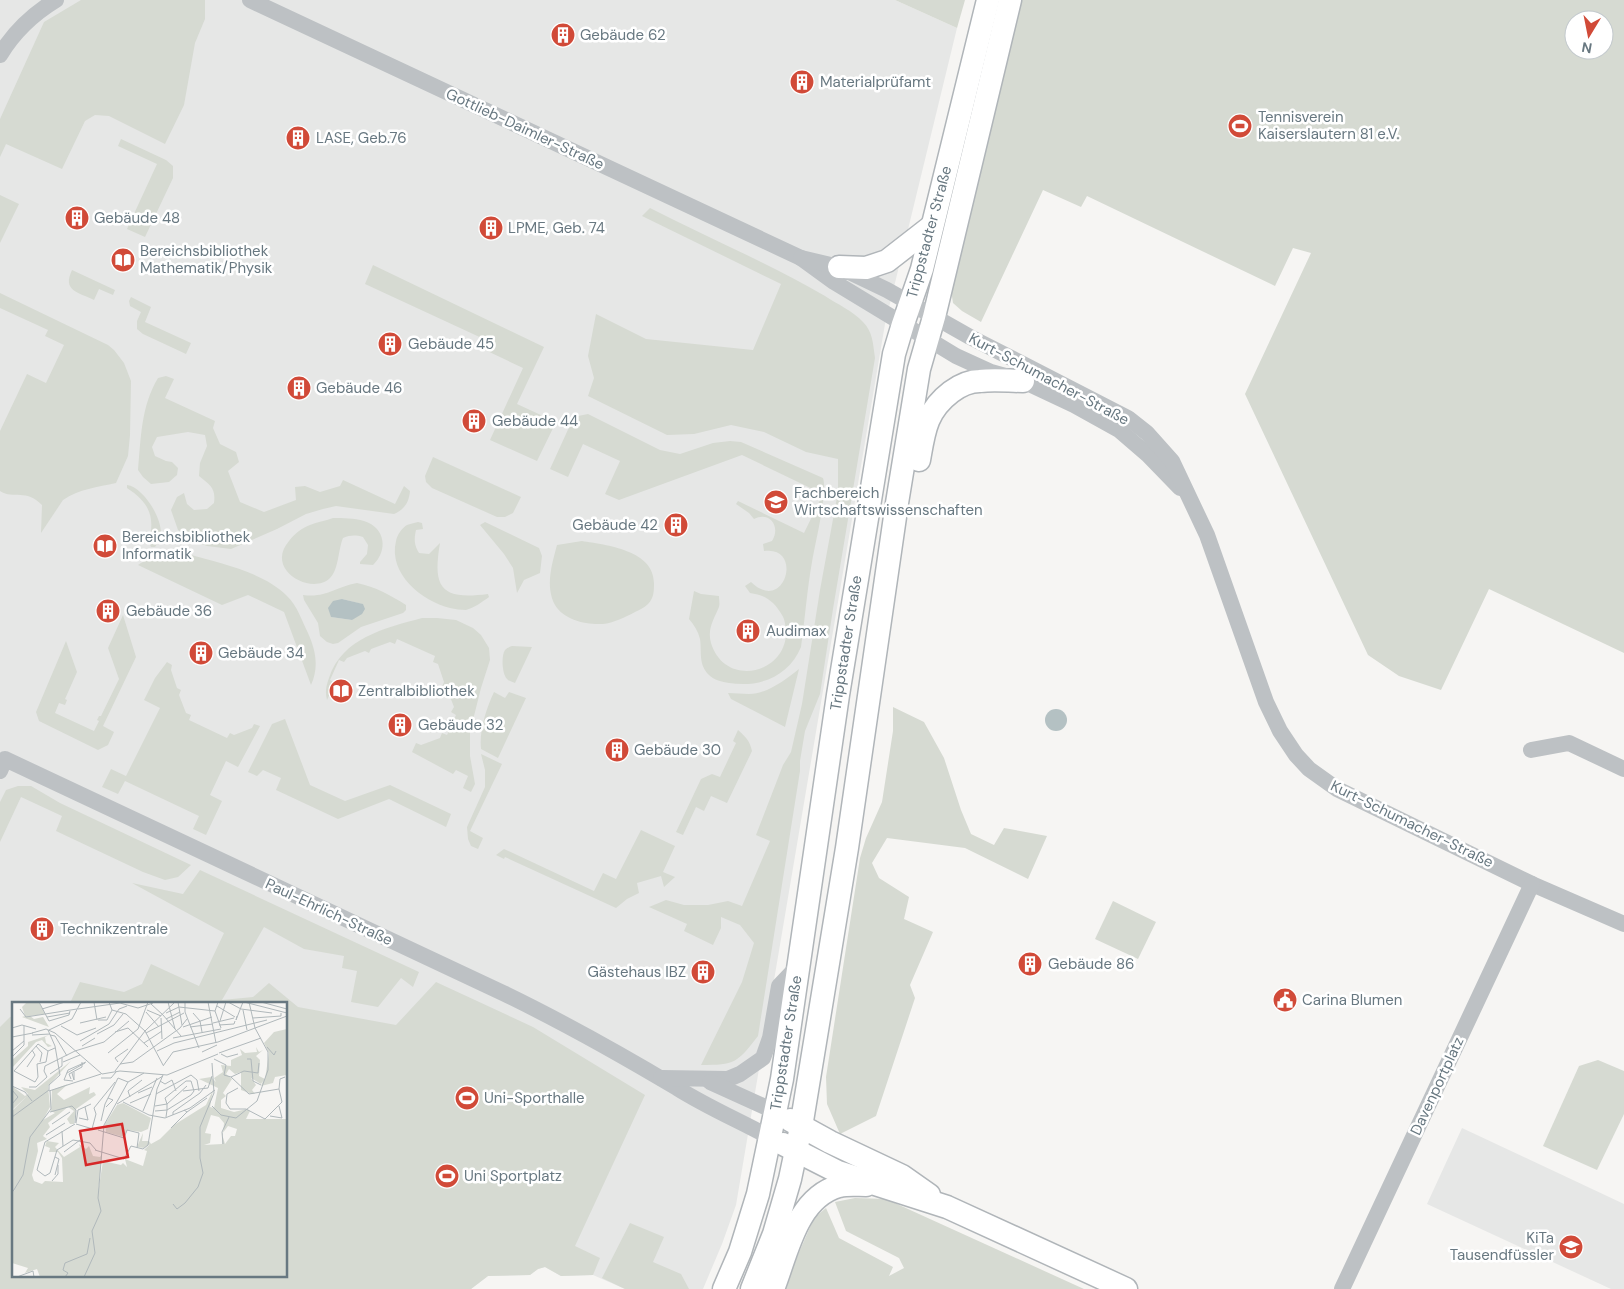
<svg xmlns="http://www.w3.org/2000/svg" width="1624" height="1289" font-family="'DM Sans',sans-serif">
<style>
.built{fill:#e6e7e6;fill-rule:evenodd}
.green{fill:#d6dad2;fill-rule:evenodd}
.water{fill:#b4c1c3}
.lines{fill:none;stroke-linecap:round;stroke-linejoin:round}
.secondary-casing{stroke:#b0b5b9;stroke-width:25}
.street{stroke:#bdc1c4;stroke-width:16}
.secondary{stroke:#fff;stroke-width:22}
.labels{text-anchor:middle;stroke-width:5;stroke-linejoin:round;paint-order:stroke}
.poi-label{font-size:15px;fill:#687881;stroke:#fff;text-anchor:start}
.street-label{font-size:15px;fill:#687881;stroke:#fff}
.inset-road{fill:none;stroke:#b0b8bb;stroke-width:1}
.view{fill:#d62828;fill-opacity:0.15;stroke:#d62828;stroke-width:2.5}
.inset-edge{fill:none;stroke:#687881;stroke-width:2.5}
</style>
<rect width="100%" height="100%" fill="#f6f5f3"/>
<!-- built -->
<g class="built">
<path d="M0 0H895L957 28 885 324 736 1205 722 1244 703 1289H625L593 1275 561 1276 545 1267 538 1269 530 1275 488 1276 471 1289H0ZM14 1003H286V1275H14Z"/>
<polygon points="1462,1128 1624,1204 1624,1289 1611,1289 1427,1204"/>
</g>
<!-- green -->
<g class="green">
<polygon points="81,0 205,0 205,19 195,43 184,105 165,144 109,116 95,115 85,121 62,169 6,144 0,157 0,119 44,22"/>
<polygon points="895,0 965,0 957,28"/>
<path d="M1022 0H1624V653L1489 589 1441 690 1399 676 1368 655 1245 394 1311 253 1293 248 1275 286 1087 196 1081 207 1043 190 981 322 962 311 953 303 951 290 989 115ZM1574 20H1604V50H1574Z"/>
<polygon points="121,139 166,160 173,166 173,178 145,237 127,229 157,164 118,146"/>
<polygon points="0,195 19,204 0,243"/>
<path d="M650 208C708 238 769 263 825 296 837 304 853 311 863 322 873 332 873 344 875 358L833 609 820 694 805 731 800 761V771L758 1036C737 1063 735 1065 701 1065L742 982 754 943 740 925 721 917V928L713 945 684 931 687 924 649 907 666 900 684 905H708L728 901 742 906 770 841 756 835 783 765 791 752 802 704 820 590 838 492V459L806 452 764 432 731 425 694 434 667 435 588 396 594 378 588 356 596 314 646 339 753 350 781 284 642 216Z"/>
<polygon points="373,265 544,347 517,404 556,422 537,461 490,440 523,368 483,349 486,340 365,284"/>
<path d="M72 270 115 290 113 295 99 289 94 300C78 292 62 291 72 270Z"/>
<path d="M0 293 108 345 114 350 124 363 131 381 130 435 128 456 116 483C98 487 79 489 63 500L41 533 42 505C26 488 14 500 0 491V431L27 374 46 383 64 345 45 336 48 330 0 308Z"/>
<polygon points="131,297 151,307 145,322 191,343 186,354 143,334 137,329 137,321 141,312 130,306 129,301"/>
<path d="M166 376 174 379 165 398 215 421 213 428 220 444 236 452 239 462 228 471 240 502 264 512 296 500 295 487 305 486 320 492 340 486 343 480 395 504 404 486 410 491C409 502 405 509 394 514L336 506 323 509 306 514 277 529 231 549 207 546 189 539 178 530 171 510 177 497 184 493 187 504 194 510 207 509 214 503C216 488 210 485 199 476L200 463 207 446 205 435 188 432 157 437 152 447 155 456 166 461 172 462 178 468 177 475 169 482 151 484 143 477 138 470C141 438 141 406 158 378Z"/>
<path d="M588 414 660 450 680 454 713 443 730 441 741 442 823 478C828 493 815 543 812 562 807 590 805 619 801 647 789 676 760 688 729 683 722 682 714 680 709 675 698 664 702 652 700 639 698 631 694 625 689 619L694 591 701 594 719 596C719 599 720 604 719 607 714 619 707 629 711 643 725 689 789 674 786 629 785 624 785 620 782 615 774 601 765 595 750 593L745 586 751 582C785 615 804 545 764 551L763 544 772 541C781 527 770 511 754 519L749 513 736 504 738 501 804 533 823 494 742 455 619 500 605 494 620 461 583 444 568 477 550 469 571 423 578 416Z"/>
<polygon points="433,457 521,497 513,513 505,517 497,517 432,488 426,482 425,476"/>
<path d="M127 485C144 487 166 523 160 540 159 541 156 546 155 547H151L149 542C155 517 150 503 127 488Z"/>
<path d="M333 518C343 518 354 518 364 521 386 528 388 551 373 565L360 564V562L367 554 368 545 363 537C355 535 351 535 343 538 338 550 339 569 330 578 312 596 264 570 289 541 294 534 302 528 310 525 317 522 325 521 333 518Z"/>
<path d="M418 522 422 523 423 529 416 530C414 539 414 545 419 553L429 554 440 543C432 589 442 600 488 594L489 597C482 602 474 608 466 610 461 610 455 609 450 608 422 601 388 574 396 541 397 535 402 528 407 525 410 524 414 523 418 522Z"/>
<polygon points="485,522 539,548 542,556 540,573 524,580 517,593 513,568 504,554 480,525"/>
<path d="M582 541C606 545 654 550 654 583 654 591 654 598 648 604 644 608 639 610 635 612 626 617 613 623 603 624 586 625 564 620 555 605 545 586 552 564 557 545Z"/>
<path d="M188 554C219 563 264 572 287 596 297 605 302 621 308 633 316 651 319 667 311 685L284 612 248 595 222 605 138 565C154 554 169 555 188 554Z"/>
<path d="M357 583C376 587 390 595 406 605V610L403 613 361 627 338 643 333 644 327 642 320 636 318 623 304 600 303 595C327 598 335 587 357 583ZM342 599 362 604 352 620 331 617Z"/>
<polygon points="123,615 136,657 103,726 114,732 108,745 98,750 39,721 36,712 66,641 77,672 65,699 67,700 65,705 59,703 55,713 94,731 99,721 97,720 99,716 101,716 119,679 108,648"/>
<path d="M422 618H437L456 620 473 628 481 635 489 648 490 660 481 688 470 732V756L475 784 471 792 463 788 468 776 456 770 453 774 412 752 416 743 421 745 440 738 442 733 447 735 456 715 451 712 454 707 447 689 442 687 444 682 438 664 433 662 435 656 397 639 395 644 390 642 371 649 369 653 365 651 347 658 344 662 339 660 330 680 335 683 327 700C325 692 326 686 329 678 342 638 385 628 422 618Z"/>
<path d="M512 646 532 647 515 683C512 682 509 681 507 679 502 674 501 656 505 650 507 648 509 647 512 646Z"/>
<polygon points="167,662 172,665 171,670 177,688 181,690 179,695 186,713 191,715 189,720 227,738 230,733 234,735 252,728 254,724 260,726 238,767 226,761 210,795 222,801 206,835 193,829 199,816 125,781 118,794 102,787 111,769 126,776 160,708 144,700 155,678"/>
<path d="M799 669 785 727 731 699 728 693C735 693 742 694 749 694 767 694 785 680 799 669Z"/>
<path d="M494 692 505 698 509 692 526 698 498 758 481 749C479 731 486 709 494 692Z"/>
<polygon points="893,707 924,722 944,758 961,810 971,834 994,845 1004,828 1047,836 1028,879 965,848 887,838 872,863 879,878 909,897 904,919 933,932 910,985 915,998 876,1116 840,1134 827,1104 826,1077 860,858 866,838 882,802 893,731"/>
<polygon points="285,719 310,785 345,801 390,785 451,814 446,827 389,799 338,819 276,790 281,778 263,770 257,776 248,772 272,724"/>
<path d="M738 730C745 736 750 741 752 751L727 803 711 796 704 811 696 807 683 835 676 832 701 779 712 774 720 777 736 743 733 741Z"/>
<polygon points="481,754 502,764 470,831 483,838 478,849 471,846 468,839 467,827 485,787 485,770"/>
<polygon points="18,786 31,786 60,803 191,865 178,877 165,880 143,872 56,831 62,816 21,797 0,842 0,802 6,790"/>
<polygon points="641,830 675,846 663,872 675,877 664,887 661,876 637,883 639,893 627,899 616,908 505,857 504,859 496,855 504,849 594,891 603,873 616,879"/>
<polygon points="200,870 419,972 413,987 401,978 378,1007 351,1002 357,971 342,968 344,956 304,949 264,927 222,1000 253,997 269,983 298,1007 396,1025 436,982 533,1027 645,1095 575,1246 600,1258 593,1275 561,1276 545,1267 538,1269 530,1275 488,1276 471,1289 0,1289 0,1027 10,1017 14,1016 14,1275 286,1275 286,1003 70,1003 80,982 124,992 142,984 151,964 199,986 224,933 132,883 183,894"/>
<polygon points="1113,901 1156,922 1138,959 1095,939"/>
<polygon points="1598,1060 1624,1071 1624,1114 1597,1170 1543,1146 1579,1066"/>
<polygon points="855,1198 886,1199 1084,1289 783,1289 814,1218 826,1208 839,1238 893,1267 889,1276 904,1268 899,1258 846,1231 835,1202"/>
<polygon points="630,1223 664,1237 653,1262 681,1274 689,1289 625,1289 602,1278"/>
</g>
<!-- water -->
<g class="water">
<polygon points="342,599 363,604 365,609 362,614 352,620 331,617 328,608 333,601"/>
<circle cx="1056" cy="720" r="11"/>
</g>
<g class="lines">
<defs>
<g id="secondary">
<polyline points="839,267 866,268 887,261 932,226"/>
<path d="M919 460C924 431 926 411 951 392 959 386 970 381 980 381 994 379 1009 381 1023 381"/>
<polyline points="790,1120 830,1142 902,1176 929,1195"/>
<polyline points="783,1144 838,1172 947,1207 1126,1289"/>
<polyline points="724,1289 740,1252 758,1194 782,1079 838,695 894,354 903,324 922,269 988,0"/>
<polyline points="752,1289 774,1234 790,1179 801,1127 847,848 897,503 919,369 934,317 1010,0"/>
<path d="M773 1289C787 1254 796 1198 839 1186 847 1184 857 1185 866 1185"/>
</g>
</defs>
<!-- secondary casing -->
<use href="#secondary" class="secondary-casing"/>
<!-- street -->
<g class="street">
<polyline points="250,0 801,258 834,282 956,356 991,372 1023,381 1074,405 1119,430 1148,455 1180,488"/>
<path d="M0 55C14 32 33 14 56 0"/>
<polyline points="801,258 839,267 887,290 970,337 1128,418 1147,433 1172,461 1207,535 1266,702 1280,731 1296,755 1309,769 1337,789 1532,884 1624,924"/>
<polyline points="1531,750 1569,743 1624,769"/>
<path d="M0 771 5 759 503 993C563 1022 620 1054 677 1088 707 1107 740 1121 771 1138"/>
<polyline points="661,1078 728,1079 740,1074 763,1058 770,1038 779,986 798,966"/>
<polyline points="710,1082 776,1112"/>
<polyline points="1342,1289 1532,884"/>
</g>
<!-- secondary -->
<use href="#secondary" class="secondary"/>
</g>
<!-- icons -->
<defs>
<symbol id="building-disc" viewBox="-11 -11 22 22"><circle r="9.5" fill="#d14a38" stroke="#fff"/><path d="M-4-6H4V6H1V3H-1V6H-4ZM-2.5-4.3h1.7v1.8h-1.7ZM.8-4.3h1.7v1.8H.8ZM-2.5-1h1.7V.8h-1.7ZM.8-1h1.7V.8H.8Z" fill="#fff"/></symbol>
<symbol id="stadium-disc" viewBox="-11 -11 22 22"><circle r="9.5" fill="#d14a38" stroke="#fff"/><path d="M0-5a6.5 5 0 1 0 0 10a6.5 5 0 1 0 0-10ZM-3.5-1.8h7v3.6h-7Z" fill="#fff"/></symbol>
<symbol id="library-disc" viewBox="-11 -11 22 22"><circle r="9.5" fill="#d14a38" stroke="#fff"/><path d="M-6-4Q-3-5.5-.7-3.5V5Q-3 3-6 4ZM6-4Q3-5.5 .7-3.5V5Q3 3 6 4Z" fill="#fff"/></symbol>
<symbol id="university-disc" viewBox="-11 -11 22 22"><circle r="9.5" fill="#d14a38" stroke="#fff"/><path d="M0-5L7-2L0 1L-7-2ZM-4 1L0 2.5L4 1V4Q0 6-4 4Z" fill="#fff"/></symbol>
<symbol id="civic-disc" viewBox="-11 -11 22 22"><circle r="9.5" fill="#d14a38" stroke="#fff"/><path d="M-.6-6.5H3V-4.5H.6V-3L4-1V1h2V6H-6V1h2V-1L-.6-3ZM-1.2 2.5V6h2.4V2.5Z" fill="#fff"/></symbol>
<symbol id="school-disc" viewBox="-11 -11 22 22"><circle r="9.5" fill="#d14a38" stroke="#fff"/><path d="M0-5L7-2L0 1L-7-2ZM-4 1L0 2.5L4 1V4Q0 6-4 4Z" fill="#fff"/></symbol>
</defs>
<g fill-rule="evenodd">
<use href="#building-disc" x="549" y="21" width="28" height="28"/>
<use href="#building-disc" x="788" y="68" width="28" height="28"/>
<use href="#stadium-disc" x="1226" y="112" width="28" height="28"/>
<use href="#building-disc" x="284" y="124" width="28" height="28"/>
<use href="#building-disc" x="63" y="204" width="28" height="28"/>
<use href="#building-disc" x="477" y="214" width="28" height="28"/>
<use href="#library-disc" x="109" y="246" width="28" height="28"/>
<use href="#building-disc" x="376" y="330" width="28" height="28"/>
<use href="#building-disc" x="285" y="374" width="28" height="28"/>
<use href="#building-disc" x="460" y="407" width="28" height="28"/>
<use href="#university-disc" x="762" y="488" width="28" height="28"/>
<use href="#building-disc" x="662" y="511" width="28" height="28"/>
<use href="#library-disc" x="91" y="532" width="28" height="28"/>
<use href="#building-disc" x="94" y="597" width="28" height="28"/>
<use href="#building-disc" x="734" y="617" width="28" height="28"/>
<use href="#building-disc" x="187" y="639" width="28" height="28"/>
<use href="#library-disc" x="327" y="677" width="28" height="28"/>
<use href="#building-disc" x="386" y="711" width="28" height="28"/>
<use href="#building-disc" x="603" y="736" width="28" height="28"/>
<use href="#building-disc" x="28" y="915" width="28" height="28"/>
<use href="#building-disc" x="1016" y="950" width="28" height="28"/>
<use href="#building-disc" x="689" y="958" width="28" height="28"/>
<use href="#civic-disc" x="1271" y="986" width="28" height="28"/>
<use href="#stadium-disc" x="453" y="1084" width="28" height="28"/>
<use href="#stadium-disc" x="433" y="1162" width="28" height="28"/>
<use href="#school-disc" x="1557" y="1233" width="28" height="28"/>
</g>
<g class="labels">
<!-- poi labels -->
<g class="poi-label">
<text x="580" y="40">Gebäude 62</text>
<text x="820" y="87">Materialprüfamt</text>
<text x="1258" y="122">Tennisverein<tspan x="1258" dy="17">Kaiserslautern 81 e.V.</tspan></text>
<text x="316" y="143">LASE, Geb.76</text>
<text x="94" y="223">Gebäude 48</text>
<text x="508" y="233">LPME, Geb. 74</text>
<text x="140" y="256">Bereichsbibliothek<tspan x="140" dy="17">Mathematik/Physik</tspan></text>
<text x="408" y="349">Gebäude 45</text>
<text x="316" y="393">Gebäude 46</text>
<text x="492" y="426">Gebäude 44</text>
<text x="794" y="498">Fachbereich<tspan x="794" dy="17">Wirtschaftswissenschaften</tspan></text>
<text x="658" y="530" text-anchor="end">Gebäude 42</text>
<text x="122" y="542">Bereichsbibliothek<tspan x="122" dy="17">Informatik</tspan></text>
<text x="126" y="616">Gebäude 36</text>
<text x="766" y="636">Audimax</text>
<text x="218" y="658">Gebäude 34</text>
<text x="358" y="696">Zentralbibliothek</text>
<text x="418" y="730">Gebäude 32</text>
<text x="634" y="755">Gebäude 30</text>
<text x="60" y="934">Technikzentrale</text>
<text x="1048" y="969">Gebäude 86</text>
<text x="686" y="977" text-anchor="end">Gästehaus IBZ</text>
<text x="1302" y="1005">Carina Blumen</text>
<text x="484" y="1103">Uni-Sporthalle</text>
<text x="464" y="1181">Uni Sportplatz</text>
<text x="1554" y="1243" text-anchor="end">KiTa<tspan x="1554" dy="17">Tausendfüssler</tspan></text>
</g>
<!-- street labels -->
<g class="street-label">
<text transform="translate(525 129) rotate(25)" y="5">Gottlieb-Daimler-Straße</text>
<text transform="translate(929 232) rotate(-75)" y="5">Trippstadter Straße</text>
<text transform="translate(1049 379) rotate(28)" y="5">Kurt-Schumacher-Straße</text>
<text transform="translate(846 643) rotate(-81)" y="5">Trippstadter Straße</text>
<text transform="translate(1412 824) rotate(26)" y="5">Kurt-Schumacher-Straße</text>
<text transform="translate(329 912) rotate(25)" y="5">Paul-Ehrlich-Straße</text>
<text transform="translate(786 1043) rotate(-81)" y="5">Trippstadter Straße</text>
<text transform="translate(1437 1086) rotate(-65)" y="5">Davenportplatz</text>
</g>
</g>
<!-- overview -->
<g transform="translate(12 1002)">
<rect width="275" height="275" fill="#f6f5f3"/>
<path d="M15 0H27L33 12 18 14 22 17 31 15 37 25 10 15 13 14 10 5ZM275 27V73L263 75 261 81 249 84 251 79 249 82 239 76 244 83 240 88 243 92H240L229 88V70L223 72 217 67 214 72 220 77 211 91 214 94 209 98V106L222 110 235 107 238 109 234 117H275V275H28L25 267 13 271 16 266 0 261V191L3 188 0 190V109L15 94 0 108V84L13 94 16 92 9 85 23 88 59 59 36 84 38 105 31 118 43 111 39 109 40 88 56 82 45 92 52 98 78 85 77 92 82 90 84 93 64 107 62 122H58L55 117 62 109 56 105 36 121 38 125 31 134 35 137 25 141 26 149 20 173 22 179 30 182 33 179 51 180 50 156 46 150H37L38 146 33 144 35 139 47 141 43 145 52 155 68 145 67 142 74 147 77 144 81 154 88 155 90 152 86 191 91 159 109 163 111 161 115 165 113 157 131 164 135 149 132 148 138 142 132 146 125 145 131 131 130 139H137L139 142 148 137 162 123 194 103 201 88 198 105 202 106 206 86 187 77 199 75 204 80 202 76 211 70 209 63 219 64V58L230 53 228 47 233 51 245 50 244 45 247 50 251 48 244 54 248 58 247 74 253 77 257 51 252 41 262 30ZM199 113 207 115 212 121 210 142 192 143 198 141 199 132 193 131ZM216 124 225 127 223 134H219L213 142 210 132ZM37 33 33 35 34 41 40 44 36 45 30 38 24 40 0 66V58L16 44V40ZM111 101 139 116 136 127 129 130 116 128 112 135 94 130 93 122 105 103Z" fill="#d6dad2" fill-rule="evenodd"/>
<path class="inset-road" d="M27 0 37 19 57 13 58 9M82 0 85 18M97 0 100 8 114 12 133 29 151 63M156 0 163 27M166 0 170 23M173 0V10L187 46M196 0 204 41M216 0 229 7 260 11M232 0 275 11M249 0 275 7M139 2 151 13M205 4 223 15M8 7 14 15 65 7M30 7 53 0M66 7 108 1 126 6 141 1M135 8 149 14M231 8 235 28M203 9 209 26M134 10 147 25M154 11 167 5 203 9 206 0M181 11 188 19 190 30M151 13 169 34M225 14 224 18 231 0M35 15 58 11M149 16 150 37M241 16 269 14V11M154 17 168 10M86 18H95L100 8M208 19 214 0M68 21 94 15M201 21 222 16M207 23 222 22 223 19M49 24 65 33M171 25 200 15M178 25 201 22M0 26 10 23 24 27M37 28 60 17 69 0M103 30 116 26 136 45M20 31 34 27 43 31 90 72 108 69 155 73 206 52M134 31 172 11M85 32 102 23 111 12M20 33 38 32M38 33 43 34 55 54M65 33 84 26M0 35 21 31M161 36 209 27M68 39 97 22 107 7 115 4M132 41 150 29M24 44 30 51 28 60M70 44 83 36M255 45 262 53 264 49M0 49 12 39M145 49 162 41 255 18M190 50 205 43M96 51 126 27 136 0M207 51 249 36M209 52 215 55 226 52M0 55 12 43V24M202 57 214 63 212 73 219 75M235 57H239L241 79 249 83M51 60 68 53M106 60 103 56 116 47M108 62 121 60 168 26 175 17M151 64 161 50 206 40 275 14M15 65 23 53 20 48M2 69 23 80 26 75 25 62 34 60 36 49 43 46M2 69 26 42 36 49M103 69 133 29 163 0M55 71 73 61M60 71 62 78V70M38 72 50 64V56M179 73 185 78 187 89M219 75 237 92 267 87 270 100 253 117 234 107H218L214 101 215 92 226 86M219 75 232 69 246 71 247 61M89 76H99L104 70M59 77 57 72 70 65V60M61 79 52 78 56 68 74 60M148 79 153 82 160 78 164 89M0 84 13 90 20 99M17 85H24L35 75 32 69 33 64 63 49 92 40 117 19M267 87 268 77 273 75M0 88 6 95 0 102M37 89 89 72M171 89 196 86 200 74M126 91 140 85M144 92 179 73M118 95 116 89 130 78M111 100 137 113 153 116 178 106 203 88M118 101 139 92M105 102 151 74M143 104 155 102 175 84M200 104 209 113 224 116 245 99 256 68V50L243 26 237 0M94 105 101 98 96 96M131 109 145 76M143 109 155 108 179 93 182 89 179 79H174L153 96 155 102V108L154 115M38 110 60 104 64 108 63 121M175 110 195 96M161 113V110L188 91 194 83M258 114 270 116 267 104M0 115 37 88V83L48 73 43 44 36 28M67 116 76 118 73 105M89 119 93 102 106 76 116 80M64 121 66 108 79 102M40 122 58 110M64 122 81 127M159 126 175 110 172 108M80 127 84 112 82 106 103 80M86 128 112 136 115 128 127 131 125 146M50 129 51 144M34 133 53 121M211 142 210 130 217 115M83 148 112 157 119 144 131 147 136 143 145 87 151 73M52 150 68 138M43 155 47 157 43 173M38 171 45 148 61 138 78 141 84 148M38 171 33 174 25 168 33 140 63 122M40 179 46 172V163M0 191 11 173 18 135 39 107 38 88M161 202 165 207 173 201 186 185 191 171 188 156V125L202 91 200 61M5 275 21 269 22 275M53 275 56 271 51 268 53 261 75 252 78 236M72 275 83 251 80 229 89 209 86 196 92 123 116 80 132 71"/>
<path class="view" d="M110 122 116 155 74 163 68 129Z"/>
<rect width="275" height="275" class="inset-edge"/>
</g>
<!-- north arrow -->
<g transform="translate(1589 35) rotate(190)"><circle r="24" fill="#ffffff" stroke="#c3c9cd"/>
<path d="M0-4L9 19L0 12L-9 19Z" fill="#d14a38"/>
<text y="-8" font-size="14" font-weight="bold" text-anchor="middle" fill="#687881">N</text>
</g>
</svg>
